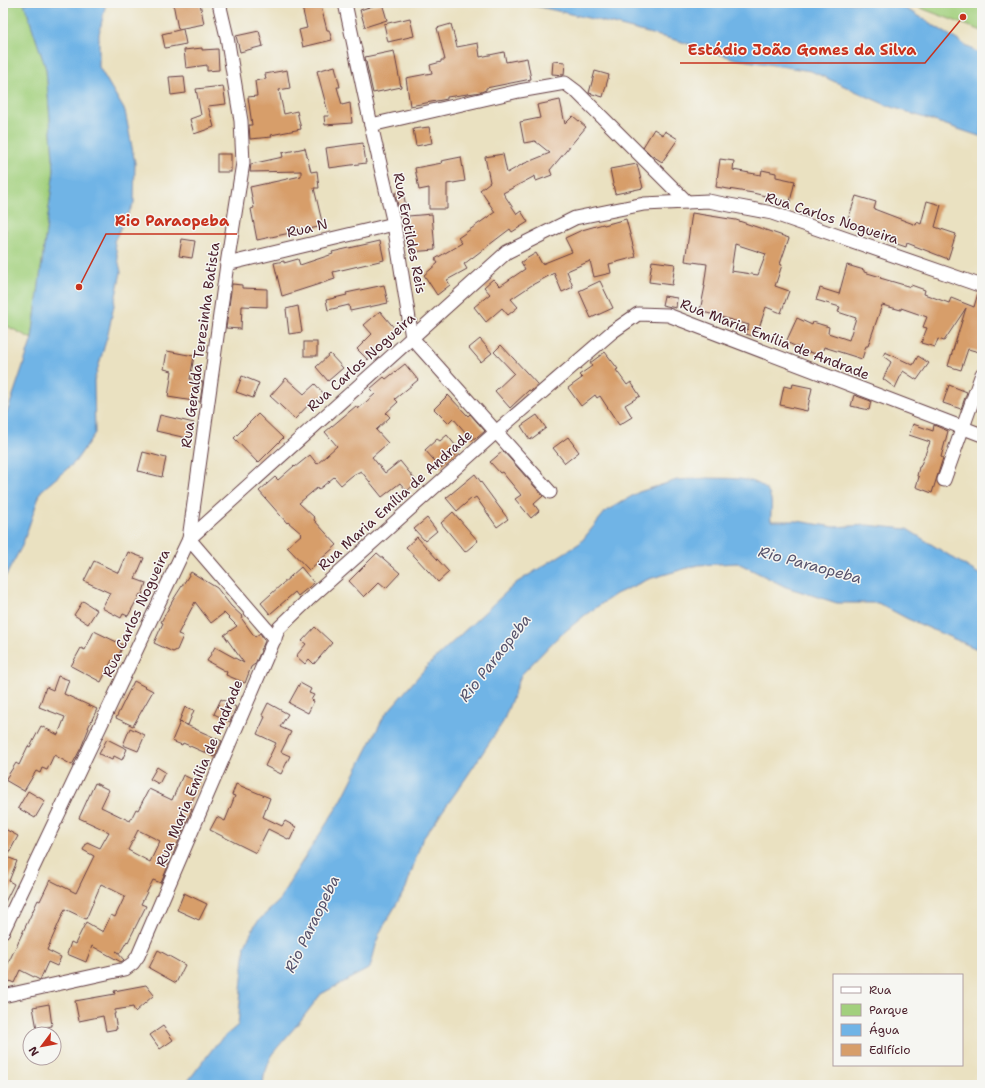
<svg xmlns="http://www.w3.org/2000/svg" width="985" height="1088" font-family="'Shantell Sans',sans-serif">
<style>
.green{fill:#a2d07d;stroke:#767854}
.water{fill:#70b4e6;stroke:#5d6a88}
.building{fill:#d79e6a;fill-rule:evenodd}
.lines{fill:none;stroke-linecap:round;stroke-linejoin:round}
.minor-casing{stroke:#623c42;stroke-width:15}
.minor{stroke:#fff;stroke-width:13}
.labels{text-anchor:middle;stroke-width:3;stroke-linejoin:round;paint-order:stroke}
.street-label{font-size:14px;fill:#4a1f2b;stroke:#f6f6f2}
.water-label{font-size:15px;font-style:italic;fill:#57536c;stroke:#f6f6f2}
.leader{fill:none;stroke:#c8321e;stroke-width:1.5}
.callout-dot{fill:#c8321e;stroke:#f6f6f2;stroke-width:1.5}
.callout-label{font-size:15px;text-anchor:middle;font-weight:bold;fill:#c8321e;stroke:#f6f6f2;stroke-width:3;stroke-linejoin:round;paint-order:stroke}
</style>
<rect width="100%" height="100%" fill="#f6f6f2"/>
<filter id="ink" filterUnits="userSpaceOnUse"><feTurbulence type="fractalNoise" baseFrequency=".025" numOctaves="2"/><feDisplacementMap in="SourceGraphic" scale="8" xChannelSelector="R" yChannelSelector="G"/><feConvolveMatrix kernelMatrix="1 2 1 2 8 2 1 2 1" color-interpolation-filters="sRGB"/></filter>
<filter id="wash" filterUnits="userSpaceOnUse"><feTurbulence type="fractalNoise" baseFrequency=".012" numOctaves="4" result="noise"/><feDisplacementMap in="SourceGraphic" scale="16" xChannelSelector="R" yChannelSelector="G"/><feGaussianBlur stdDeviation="0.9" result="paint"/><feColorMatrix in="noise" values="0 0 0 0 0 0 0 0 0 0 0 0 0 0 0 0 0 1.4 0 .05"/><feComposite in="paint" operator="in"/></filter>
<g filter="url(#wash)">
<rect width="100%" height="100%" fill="#eae1c1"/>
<!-- green -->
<g class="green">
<polygon points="3,3 24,3 46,69 54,170 32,339 3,324 3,247 6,231 3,193"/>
<polygon points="907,3 982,3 982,31"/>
</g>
<!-- water -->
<g class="water">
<polygon points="24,3 106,3 99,34 99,67 125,111 135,163 134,203 114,241 121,272 108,334 94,381 95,433 75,462 41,491 22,546 3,581 3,419 8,410 32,339 54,170 46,69"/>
<polygon points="514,3 893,3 914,13 976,52 982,54 982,137 886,105 811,71 735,59 679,41 601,21 540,7"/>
<path d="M708 478C727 479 762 475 770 496 773 503 770 514 771 521H797L834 527 867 525 907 529 982 576V651L908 619 878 603H837L786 587 738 563 698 565 649 579 616 594 585 615 556 639 521 675 503 722 466 778 422 840 406 888 379 934 370 968 321 994 301 1020 272 1054 264 1076 263 1085H185L217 1043 238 1025 245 945 256 923 279 901 291 879 341 801 384 716 429 664 516 583 580 543 606 511 639 492 677 480Z"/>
</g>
<g id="blocks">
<!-- building -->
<g class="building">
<polygon points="173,3 200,3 204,24 178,29"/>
<polygon points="301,3 320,3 327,30 329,30 332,40 303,47 299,30 307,28"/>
<polygon points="382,3 387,20 365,27 360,10"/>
<polygon points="410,18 414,36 388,42 384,24"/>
<polygon points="451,24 457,47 478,43 480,57 504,52 506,62 527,58 531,79 486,88 486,90 481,92 447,97 447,99 410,106 406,78 432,73 430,65 441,62 441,60 445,60 437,28"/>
<polygon points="183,29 186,44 165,48 162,34"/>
<polygon points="259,31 263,46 240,52 236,36"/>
<polygon points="202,48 202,50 218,49 219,70 207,71 207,65 186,68 184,50"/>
<polygon points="394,51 401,87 373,93 365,57"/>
<polygon points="553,61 565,62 564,75 552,74"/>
<polygon points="335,66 340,87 337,87 342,105 350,103 352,123 325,125 324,116 329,116 317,71"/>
<polygon points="287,70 290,88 279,90 284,114 297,111 301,129 271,135 272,137 250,139 249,125 252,125 248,97 257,96 255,81 266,79 265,74"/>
<polygon points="595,71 609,75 603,97 589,93"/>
<polygon points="184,76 186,93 171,95 169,77"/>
<polygon points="223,86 226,104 208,106 214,127 194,134 190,119 201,115 196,89"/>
<polygon points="560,100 565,124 573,116 586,127 550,170 552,175 536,181 535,176 503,193 517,214 521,211 528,222 512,232 510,229 464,264 467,269 447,280 450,285 437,295 424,275 438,263 435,259 462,243 458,238 495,212 480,190 490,182 485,157 503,154 507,173 523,164 550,153 535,141 524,143 520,122 540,118 537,105"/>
<polygon points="429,127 432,143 416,146 413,129"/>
<polygon points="654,129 663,135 665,131 678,139 662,162 651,155 643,147"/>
<polygon points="363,143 366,163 329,168 326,148"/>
<polygon points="305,148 311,172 317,171 319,188 314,188 323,226 257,240 251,209 254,208 250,187 301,176 301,171 250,172 251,164 283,157 282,153"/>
<rect x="217" y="154" width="14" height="18"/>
<polygon points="461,157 465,181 447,184 447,209 429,209 429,188 419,190 415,168 442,163 441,161"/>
<polygon points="720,159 734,161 733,170 761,175 762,170 776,173 776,177 795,181 790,202 753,193 716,187"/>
<polygon points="637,164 643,188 615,194 610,169"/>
<polygon points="403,191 407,212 400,213 395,193"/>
<polygon points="856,196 876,202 874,209 916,225 917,222 921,224 927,201 941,205 935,227 956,234 948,259 907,243 906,247 888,241 889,239 846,225"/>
<path d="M692 213 736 220 789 238 780 264 782 265 775 286 789 291 781 313 766 307 756 337 746 334 749 325 700 311 705 286H704L707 264 685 261ZM735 244 766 254 758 275 731 271Z"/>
<polygon points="432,214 435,250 410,252 408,216"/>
<polygon points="626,219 636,257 609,264 611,273 594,277 590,261 567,271 573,287 562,292 554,273 532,285 511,299 518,307 508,315 502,308 486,322 474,307 490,294 484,287 493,279 500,286 525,269 521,262 536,253 542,264 572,252 565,238 582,230 603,224 604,225"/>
<polygon points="182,239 195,241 192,258 179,256"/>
<polygon points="380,241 384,260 333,272 335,279 282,296 274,263 284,261 284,263 298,259 300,265 333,254 332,252"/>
<polygon points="652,261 675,264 672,285 649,282"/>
<polygon points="847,265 864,270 864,272 881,277 880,278 911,287 911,285 925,290 924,294 949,303 951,298 974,307 978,293 982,294 982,343 979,352 968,349 961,370 948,366 966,308 944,341 938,339 935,347 921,343 927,328 923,327 927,317 901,308 901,310 882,305 868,346 866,346 862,359 824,347 821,355 808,352 786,342 797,318 812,325 813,322 829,327 828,333 849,340 856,318 838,312 840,307 816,300 820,288 839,294"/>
<polygon points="600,281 613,308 591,318 579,291"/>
<polygon points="232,284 242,285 242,288 267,289 267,307 242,306 241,329 226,328"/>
<polygon points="384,285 388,303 350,311 349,305 328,310 326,300 347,295 346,293"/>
<polygon points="664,296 677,298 676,308 662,305"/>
<polygon points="298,306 302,332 289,334 286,309"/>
<polygon points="380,311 396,330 378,346 379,348 368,360 357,349 372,334 364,325"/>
<polygon points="480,339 492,353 481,362 469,348"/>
<rect x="304" y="342" width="13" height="14"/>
<polygon points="501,345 538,385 531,391 529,390 510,408 495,391 514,373 494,352"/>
<polygon points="167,351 194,356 190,379 193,379 193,381 203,382 200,402 168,397 172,371 164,369"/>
<polygon points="605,352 618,369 616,370 627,385 631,382 640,396 625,405 632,417 619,425 600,396 597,398 595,395 581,406 568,388 582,378 579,375 592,366 590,363"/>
<polygon points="885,352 913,365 918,356 929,363 917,380 903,371 895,388 883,379 891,362 883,356"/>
<polygon points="330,354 343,368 328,381 316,367"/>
<polygon points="405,364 418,380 395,399 398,402 386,413 390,417 376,430 388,443 372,457 385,473 400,461 417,482 407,491 400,483 382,497 361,471 353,475 341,485 334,477 318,490 317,488 299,503 315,518 314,520 337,545 309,570 287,547 302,534 288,522 287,523 259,491 275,477 278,480 294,466 295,467 310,455 317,464 337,446 325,432 356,406 358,409 375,394 370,389 384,377 386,379"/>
<polygon points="242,376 259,383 253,398 236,392"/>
<polygon points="286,378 304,394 315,384 325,395 317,402 314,399 295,419 270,396"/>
<polygon points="793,384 812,388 807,411 780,405 784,386 792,388"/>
<polygon points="949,385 967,392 961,409 943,403"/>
<polygon points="448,395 468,416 470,414 485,431 477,438 476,437 472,440 453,418 448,423 434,409"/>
<polygon points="854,395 871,401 869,410 851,406"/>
<polygon points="258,414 283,438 258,463 234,438"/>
<polygon points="160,415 194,423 191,439 156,431"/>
<polygon points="537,415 546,428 530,440 521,426"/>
<polygon points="913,424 933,431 934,425 948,431 941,457 943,458 932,493 916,487 919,477 917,476 919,467 920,467 930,442 909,435"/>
<polygon points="447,435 460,451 441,468 425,450 437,439 440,441"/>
<polygon points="568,437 579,452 565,463 553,448"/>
<polygon points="503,451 543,496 534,504 539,511 531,518 515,499 521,495 502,472 500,473 490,462"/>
<polygon points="143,452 166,458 162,477 138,471"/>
<polygon points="475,474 508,519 497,527 476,497 473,499 472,498 457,511 446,498"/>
<polygon points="453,512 478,541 465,552 441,523"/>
<polygon points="427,518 437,531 425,541 414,529"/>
<polygon points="417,537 449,572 438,582 406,547"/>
<polygon points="128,552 144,558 135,579 146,583 142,595 140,594 128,616 123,614 121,618 102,608 110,593 84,581 94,561 119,573"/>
<polygon points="377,553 400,573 386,588 379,582 364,597 349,581"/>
<polygon points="301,567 314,583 298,596 295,592 270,614 261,603"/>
<polygon points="191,572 217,588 231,606 243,617 242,619 255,637 260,633 265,641 262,648 260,649 261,651 255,664 251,667 245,683 226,675 227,672 207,661 215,647 244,663 224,635 237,626 224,613 211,623 195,602 178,634 183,636 177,650 173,652 154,643 163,623 161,622 173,600"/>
<polygon points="83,601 97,610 88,624 74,615"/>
<polygon points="315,627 332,643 314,664 309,659 305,664 296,656 306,644 302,641"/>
<polygon points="94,631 123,645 116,662 112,660 101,682 71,666 81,648 85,650"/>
<polygon points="58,676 69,680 64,694 97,709 88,728 89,728 81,748 72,765 54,755 47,770 42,768 40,773 36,771 24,791 5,780 16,763 19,765 28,746 30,747 41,726 58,735 65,717 39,707 46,687 53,690"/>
<polygon points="134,681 153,691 133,726 116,718"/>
<polygon points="300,683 311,689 309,693 314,695 311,700 314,701 308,713 289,703"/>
<polygon points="221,699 236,707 230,722 214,714"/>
<polygon points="268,703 288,714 280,727 291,732 281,752 290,756 281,774 265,766 276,743 257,734 265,717 262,715"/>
<polygon points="185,707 194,710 188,725 179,722"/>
<polygon points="180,722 222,741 215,757 183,743 182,745 172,741"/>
<polygon points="130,728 145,735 138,751 123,745"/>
<polygon points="107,739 127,749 122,760 114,756 112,760 99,754"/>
<polygon points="157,767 165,772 159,784 150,779"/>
<path d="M183 775 200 783 189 807 192 809 161 883 153 880 141 904 146 906 128 942 127 941 120 953 116 951 124 960 121 962 92 946 86 962 67 954 71 942 75 944 86 922 103 932 111 915 115 917 125 896 101 884 86 919 65 909 47 950 61 957 57 966 48 962 40 980 20 970 14 983 3 978V974L38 900 40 901 50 880 76 893 94 856 83 850 87 842 100 848 109 832 79 818 95 783 109 790 101 807 130 821 136 809 138 810 149 789 172 800ZM138 830 160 841 150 862 128 850Z"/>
<polygon points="236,784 270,798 263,817 282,826 285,821 296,827 290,840 268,829 256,853 210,830 217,817 225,821 235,796 232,795"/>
<polygon points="28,791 45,801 35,818 18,808"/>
<polygon points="3,828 18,836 7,857 17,861 9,881 14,884 3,906"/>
<polygon points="184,893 207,904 199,920 177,910"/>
<polygon points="158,950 185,965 176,983 149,968"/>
<polygon points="146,985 154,995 135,1012 133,1007 115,1010 115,1014 114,1014 117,1029 106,1031 103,1016 79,1021 75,1001 115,994 114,991"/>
<polygon points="49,1004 52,1026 37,1029 33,1007"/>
<polygon points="163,1026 173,1040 160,1049 150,1035"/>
</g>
</g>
</g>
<g filter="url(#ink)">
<use href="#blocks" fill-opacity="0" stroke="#623c42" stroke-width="1"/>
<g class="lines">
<defs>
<g id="minor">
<polyline points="219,3 227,37 241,121 243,163 227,264 189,539 275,639"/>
<polyline points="345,3 371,125 394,224 412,338 550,492"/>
<polyline points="371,125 519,91 565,83 577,92 687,202"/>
<polyline points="227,264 394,224"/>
<polyline points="944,480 982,374"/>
<polyline points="3,931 189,539 507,252 575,218 644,204 708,201 772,213 982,286"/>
<polyline points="3,996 125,969 133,963 138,956 279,628 308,600 496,432 612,332 638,314 668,315 982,435"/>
</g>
</defs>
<!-- minor casing -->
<use href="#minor" class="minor-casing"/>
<!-- minor -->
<use href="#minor" class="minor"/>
</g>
</g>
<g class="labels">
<!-- street labels -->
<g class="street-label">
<text transform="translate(832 218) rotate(18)" y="5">Rua Carlos Nogueira</text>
<text transform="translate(307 228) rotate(-13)" y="5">Rua N</text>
<text transform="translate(410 233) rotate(79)" y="5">Rua Erotildes Reis</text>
<text transform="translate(775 339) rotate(21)" y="5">Rua Maria Emília de Andrade</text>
<text transform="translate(200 345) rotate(-82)" y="5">Rua Geralda Terezinha Batista</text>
<text transform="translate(361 362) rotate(-42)" y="5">Rua Carlos Nogueira</text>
<text transform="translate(395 500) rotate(-42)" y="5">Rua Maria Emília de Andrade</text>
<text transform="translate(136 613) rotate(-65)" y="5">Rua Carlos Nogueira</text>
<text transform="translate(199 773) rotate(-67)" y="5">Rua Maria Emília de Andrade</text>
</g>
<!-- water labels -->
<g class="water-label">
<text transform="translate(810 565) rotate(15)" y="5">Rio Paraopeba</text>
<text transform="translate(495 658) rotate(-52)" y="5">Rio Paraopeba</text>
<text transform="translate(312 924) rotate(-64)" y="5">Rio Paraopeba</text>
</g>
</g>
<!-- callouts -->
<path class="leader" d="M963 17L925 63H680M79 287L106 234H237"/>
<g class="callout-dot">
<circle cx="963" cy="17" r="4"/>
<circle cx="79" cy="287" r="4"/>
</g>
<g class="callout-label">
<text x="802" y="55">Estádio João Gomes da Silva</text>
<text x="172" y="226">Rio Paraopeba</text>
</g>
<!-- margin -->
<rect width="985" height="1088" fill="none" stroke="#f6f6f2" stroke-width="16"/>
<!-- legend -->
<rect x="833" y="974" width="130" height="92" fill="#f6f6f2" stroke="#b1a0a2"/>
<rect x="841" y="987" width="20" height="6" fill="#ffffff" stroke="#b1a0a2"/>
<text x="869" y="994" font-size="12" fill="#4a1f2b">Rua</text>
<rect x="841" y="1004" width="20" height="12" fill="#a2d07d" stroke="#b1a0a2"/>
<text x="869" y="1014" font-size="12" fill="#4a1f2b">Parque</text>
<rect x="841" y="1024" width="20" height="12" fill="#70b4e6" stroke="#b1a0a2"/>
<text x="869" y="1034" font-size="12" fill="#4a1f2b">Água</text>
<rect x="841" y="1044" width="20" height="12" fill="#d79e6a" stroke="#b1a0a2"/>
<text x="869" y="1054" font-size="12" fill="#4a1f2b">Edifício</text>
<!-- north arrow -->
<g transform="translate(42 1046) rotate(238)"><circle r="19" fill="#f6f6f2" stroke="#b1a0a2"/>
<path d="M0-3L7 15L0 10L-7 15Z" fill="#c8321e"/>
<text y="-6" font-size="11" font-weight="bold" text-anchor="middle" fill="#4a1f2b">N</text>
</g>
</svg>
